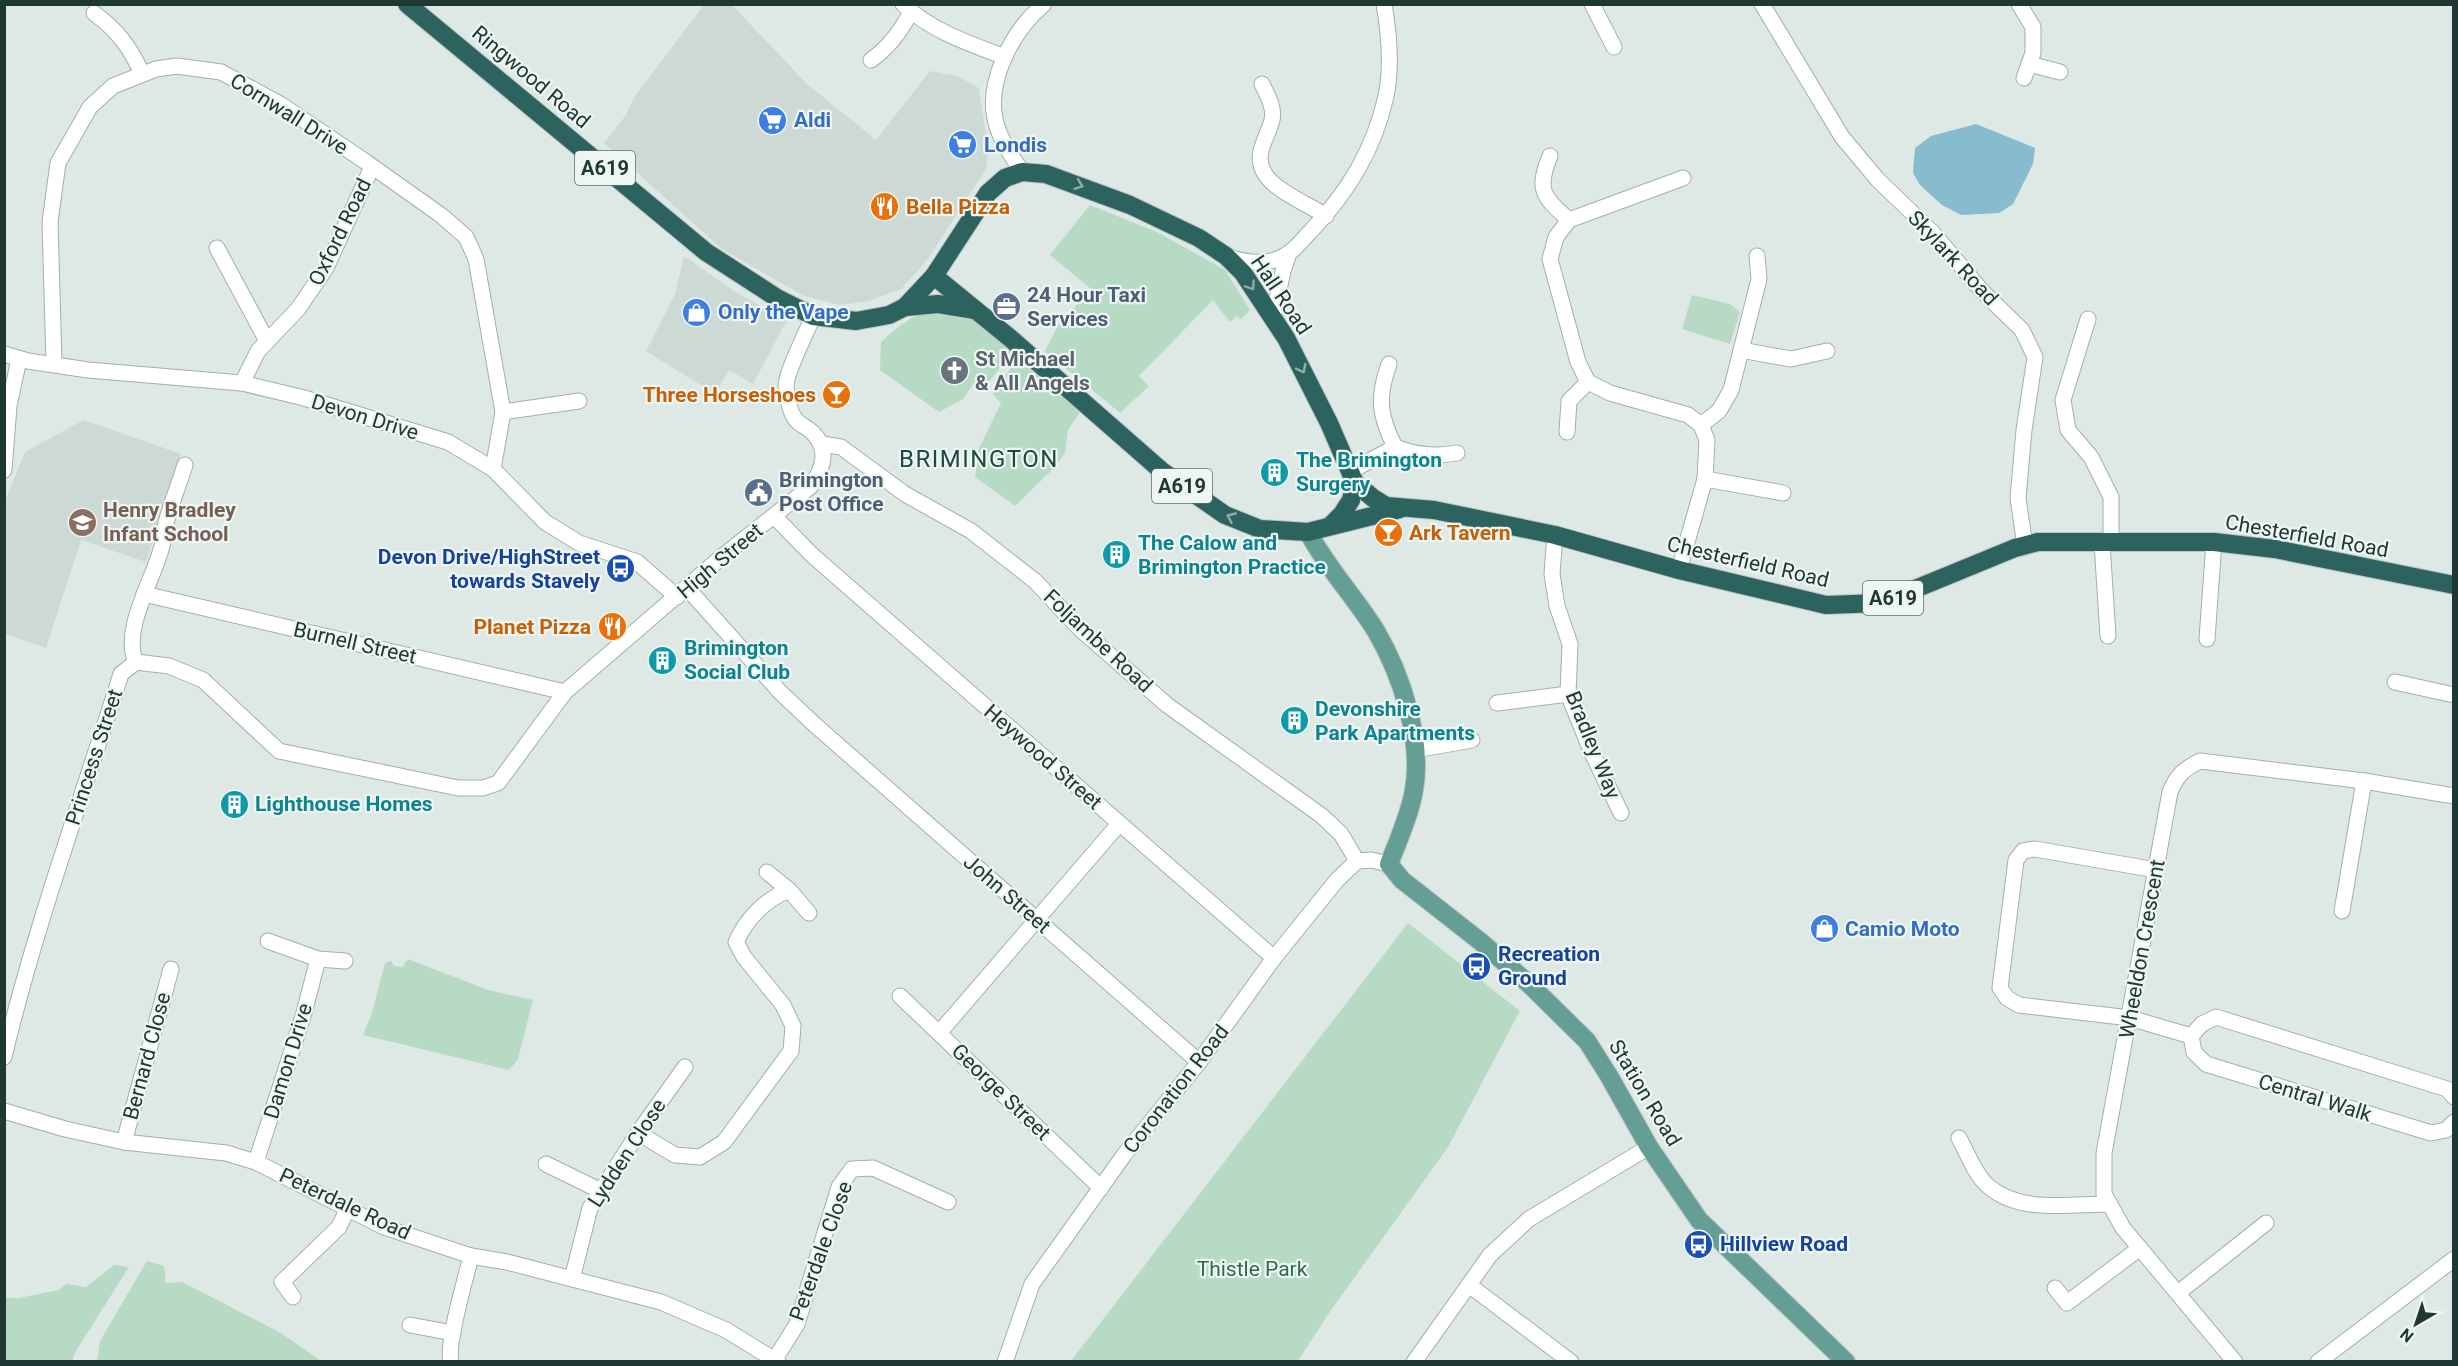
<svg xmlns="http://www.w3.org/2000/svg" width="2458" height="1366" font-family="Roboto,sans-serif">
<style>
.built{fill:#ccd9d5}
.green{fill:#b7dac4}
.water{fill:#87bbce}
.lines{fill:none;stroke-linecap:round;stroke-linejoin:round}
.minor-casing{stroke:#a1b0ad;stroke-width:17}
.major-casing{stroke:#bcc3c2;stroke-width:20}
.highway-casing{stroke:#bcc3c2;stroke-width:20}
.minor{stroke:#fff;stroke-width:15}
.major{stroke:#649e95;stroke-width:18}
.highway{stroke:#2d635e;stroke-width:18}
.oneway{stroke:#8eaca8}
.labels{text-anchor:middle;stroke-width:4.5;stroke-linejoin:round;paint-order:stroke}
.shield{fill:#eef6f3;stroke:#5e716d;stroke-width:1.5}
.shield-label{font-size:20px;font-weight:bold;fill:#203834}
.street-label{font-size:21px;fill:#203834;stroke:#eef6f3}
.shop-label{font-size:21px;font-weight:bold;fill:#366cbe;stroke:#eef6f3;text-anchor:start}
.food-label{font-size:21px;font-weight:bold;fill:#c56008;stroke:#eef6f3;text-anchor:start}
.service-label{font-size:21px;font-weight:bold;fill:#4e5e75;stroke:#eef6f3;text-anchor:start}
.worship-label{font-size:21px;font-weight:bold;fill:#5b616d;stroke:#eef6f3;text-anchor:start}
.culture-label{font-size:21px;font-weight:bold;fill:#0d838f;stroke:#eef6f3;text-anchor:start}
.education-label{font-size:21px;font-weight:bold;fill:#785e54;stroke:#eef6f3;text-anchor:start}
.transit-label{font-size:21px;font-weight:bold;fill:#164399;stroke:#eef6f3;text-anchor:start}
.park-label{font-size:21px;fill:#2c6e4c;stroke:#eef6f3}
.quarter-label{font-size:24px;letter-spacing:1.5px;fill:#1d4943;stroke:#eef6f3}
</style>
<rect width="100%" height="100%" fill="#dee9e6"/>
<!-- built -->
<g class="built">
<polygon points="732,5 807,84 876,140 930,71 957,76 979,88 988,149 986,169 928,259 901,289 869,301 840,305 804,296 722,249 604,143 626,115 635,96 704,5"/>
<polygon points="684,256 737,293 787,320 753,384 729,370 715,394 646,351 675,294"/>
<polygon points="84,420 181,454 146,562 81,540 46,648 5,634 4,504 25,452"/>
</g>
<!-- green -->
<g class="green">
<polygon points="1090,205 1157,232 1225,270 1250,310 1240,320 1237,316 1230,322 1213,300 1139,376 1149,386 1120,413 1045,351 1057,327 1091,289 1050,255"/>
<polygon points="1692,295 1730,304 1740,312 1730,344 1682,329"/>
<path d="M965 310 1012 352 984 388 974 383 963 399 939 412 880 370 881 342C915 311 920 312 965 310Z"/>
<polygon points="1018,357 1080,412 1068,430 1065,453 1052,470 1015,506 975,477 979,448 1001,403 993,394"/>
<polygon points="1408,923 1520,1011 1448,1147 1329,1313 1298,1361 1071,1361"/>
<polygon points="408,959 488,990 533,1000 518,1059 509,1070 363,1035 372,1013 385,963 391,961 394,966 402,967"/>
<polygon points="147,1261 164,1266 166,1283 182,1282 281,1333 321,1361 97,1361 100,1341"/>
<polygon points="114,1265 129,1267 76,1351 72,1361 5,1361 5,1298 19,1298 58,1290 67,1284 86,1287"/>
</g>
<!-- water -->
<polygon class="water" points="1976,124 2035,148 2033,164 2013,204 1999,213 1961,215 1942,205 1920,185 1913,173 1915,148 1931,136"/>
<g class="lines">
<defs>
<g id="minor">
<path d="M903 4C931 31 970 44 1005 57"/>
<polyline points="1592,4 1614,47"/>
<polyline points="1762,4 1842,137 1878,180 1933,233 1982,291 2022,330 2035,357 2024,430 2018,498 2025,546"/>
<polyline points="2019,4 2033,27 2033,53 2024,78"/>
<path d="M94 13C118 31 129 46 142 73"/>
<path d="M871 60C889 47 900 32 911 12"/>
<polyline points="2029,64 2060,72"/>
<path d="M1262 84C1267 95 1275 107 1272 120 1267 140 1251 156 1267 177 1281 194 1308 204 1326 216"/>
<path d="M1550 156C1536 190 1543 197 1569 220"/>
<path d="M1022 172C1014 159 1004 146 999 132 981 88 1011 32 1044 4"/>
<polyline points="217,248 267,341"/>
<path d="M1226 256C1243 262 1262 266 1280 258 1293 253 1301 241 1311 231 1348 192 1374 150 1386 96 1392 68 1389 33 1384 4"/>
<polyline points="1273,318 1283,271 1289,253"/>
<polyline points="2088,319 2063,400 2068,430 2091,457 2111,497 2111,543"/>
<polyline points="1741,350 1791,359 1827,351"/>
<polyline points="4,354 28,361 88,370 242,383 304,398 448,442 493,469 545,522 579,543 637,562 677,597"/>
<polyline points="54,364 50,222 58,163 90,107 113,86 156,69 177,66 221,72 280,104 366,162 442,216 466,237 476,259 503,412 493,469"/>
<polyline points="242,383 258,351 298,309 326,268 372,167"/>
<polyline points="503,412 579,401"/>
<polyline points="1701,425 1719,411 1731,390 1759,279 1757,256"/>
<polyline points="1567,432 1569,401 1588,382"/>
<polyline points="821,444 841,447 905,494 971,531 1035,581 1079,628 1167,705 1322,816 1341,834 1357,861"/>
<path d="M1395 447C1417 455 1434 457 1457 453"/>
<polyline points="4,470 9,406 19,359"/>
<path d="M1351 471 1395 447C1379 415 1377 398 1389 364"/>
<polyline points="1705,479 1783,493"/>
<polyline points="774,516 812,555 1274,958"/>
<polyline points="1555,535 1552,574 1557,606 1570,644 1568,694 1592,753 1621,813"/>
<polyline points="2102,543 2108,636"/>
<polyline points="1679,570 1705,479 1707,440 1701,425 1688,415 1610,393 1588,382 1578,362 1550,259 1556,237 1569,220 1683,178"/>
<polyline points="688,589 780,692 815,725 1199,1062"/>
<polyline points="144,594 565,692"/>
<polyline points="2207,639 2214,542"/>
<path d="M136 662 169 666 203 680 279 751 458 788H483L498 783 565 692 718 560 811 486C823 469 830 449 812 432 808 428 801 425 797 421 789 413 787 396 786 386 786 372 807 332 813 316"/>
<path d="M136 662C121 630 154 579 162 546 164 539 164 531 166 523 171 504 179 484 185 465"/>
<polyline points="2395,682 2454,695"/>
<polyline points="1497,703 1568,694"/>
<polyline points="1415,750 1472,740"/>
<polyline points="2156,870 2035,849 2023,851 2016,860 2000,988 2007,998 2019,1005 2130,1018 2191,1036"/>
<polyline points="767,872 789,890"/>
<polyline points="2342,911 2364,781"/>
<polyline points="268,941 318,959 345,961"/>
<polyline points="900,996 1101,1188"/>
<polyline points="939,1033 1119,824"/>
<polyline points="2191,1036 2194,1052 2206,1064 2431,1133 2446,1130 2454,1122"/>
<polyline points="2191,1036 2202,1024 2216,1017 2447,1089 2454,1097"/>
<path d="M4 1057C35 927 81 801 121 674L136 662"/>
<polyline points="4,1111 65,1129 124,1142 226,1153 256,1162 384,1227 471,1256 507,1262 661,1302 726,1330 778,1362"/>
<path d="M638 1133 675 1155 700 1157 724 1142 791 1051 793 1026 783 1005 744 957 736 942C747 918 765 900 789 890L809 913"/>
<path d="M1959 1138C1967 1152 1975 1175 1988 1186 2020 1214 2070 1204 2110 1204"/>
<polyline points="124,1142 171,969"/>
<polyline points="256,1162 304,1013 318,959"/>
<polyline points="546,1164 601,1191"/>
<polyline points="572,1279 590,1208 638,1133 685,1067"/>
<polyline points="1469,1285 1571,1362"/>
<polyline points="2055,1288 2067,1303 2140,1248"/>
<polyline points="2178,1293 2266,1223"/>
<polyline points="293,1297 282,1282 339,1227 347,1210"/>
<polyline points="410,1325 453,1333"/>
<polyline points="775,1359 797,1324 839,1187 852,1169 873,1168 948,1202"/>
<path d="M451 1362C446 1343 466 1278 471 1256"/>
<polyline points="1005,1362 1032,1284 1124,1155 1199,1062 1274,958 1337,880 1357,861 1371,860 1389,864"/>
<polyline points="1414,1362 1490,1255 1529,1219 1649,1147"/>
<path d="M2235 1362 2123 1228 2104 1194V1153L2170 792C2177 775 2184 769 2200 761L2364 781 2454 796"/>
<polyline points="2318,1362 2454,1259"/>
</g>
<path id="major" d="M1308 532C1327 568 1355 597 1376 631 1401 674 1423 739 1414 790 1410 814 1398 841 1389 864L1402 880 1481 942 1529 984 1587 1041 1609 1076 1649 1147 1699 1220 1846 1362"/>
<g id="highway">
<polyline points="407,4 706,252 777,298 813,316 856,321 889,315 905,307 934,276 988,193 1005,178 1022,172 1046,174 1130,205 1199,238 1226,256 1243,273 1286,338 1329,423 1355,483 1351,500 1342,514 1330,526"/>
<polyline points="934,276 1010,338 1163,472 1225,515 1260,529 1308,532 1400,509"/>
<polyline points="905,307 938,304 975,310"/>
<polyline points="1355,483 1373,498 1386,506 1434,510 1555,535 1679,570 1826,605 1881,603 2015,548 2038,542 2214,542 2275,549 2454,585"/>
</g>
</defs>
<!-- minor casing -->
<use href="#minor" class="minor-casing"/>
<!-- major casing -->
<use href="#major" class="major-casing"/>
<!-- highway casing -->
<use href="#highway" class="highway-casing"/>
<!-- minor -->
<use href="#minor" class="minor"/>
<!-- major -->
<use href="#major" class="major"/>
<!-- highway -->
<use href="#highway" class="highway"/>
</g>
<!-- one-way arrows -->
<defs><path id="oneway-chevron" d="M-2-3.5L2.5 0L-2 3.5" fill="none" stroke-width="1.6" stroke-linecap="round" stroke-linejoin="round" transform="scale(1.5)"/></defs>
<g class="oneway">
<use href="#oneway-chevron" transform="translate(1079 185) rotate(20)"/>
<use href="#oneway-chevron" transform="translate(1251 286) rotate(56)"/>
<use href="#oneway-chevron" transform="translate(1302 369) rotate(63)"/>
<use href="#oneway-chevron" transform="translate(1231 517) rotate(-156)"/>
</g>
<!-- icons -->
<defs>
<symbol id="supermarket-disc" viewBox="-11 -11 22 22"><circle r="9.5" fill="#3f7fe0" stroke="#eef6f3"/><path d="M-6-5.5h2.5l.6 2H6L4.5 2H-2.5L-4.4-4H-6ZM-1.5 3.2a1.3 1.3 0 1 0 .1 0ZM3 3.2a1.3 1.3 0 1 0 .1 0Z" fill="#fff"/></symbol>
<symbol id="restaurant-disc" viewBox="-11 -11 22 22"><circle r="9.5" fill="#e8710a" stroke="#eef6f3"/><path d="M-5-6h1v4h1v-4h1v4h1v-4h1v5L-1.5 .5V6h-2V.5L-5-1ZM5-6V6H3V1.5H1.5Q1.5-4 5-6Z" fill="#fff"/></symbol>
<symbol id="office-disc" viewBox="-11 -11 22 22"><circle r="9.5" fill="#5c6f8a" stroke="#eef6f3"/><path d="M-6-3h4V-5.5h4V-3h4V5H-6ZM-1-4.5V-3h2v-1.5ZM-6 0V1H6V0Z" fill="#fff"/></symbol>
<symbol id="shop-disc" viewBox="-11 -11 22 22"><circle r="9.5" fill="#3f7fe0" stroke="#eef6f3"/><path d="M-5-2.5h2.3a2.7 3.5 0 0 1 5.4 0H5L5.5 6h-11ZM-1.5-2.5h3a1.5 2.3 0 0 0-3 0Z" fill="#fff"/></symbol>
<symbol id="church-disc" viewBox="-11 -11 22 22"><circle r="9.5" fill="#6b7280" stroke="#eef6f3"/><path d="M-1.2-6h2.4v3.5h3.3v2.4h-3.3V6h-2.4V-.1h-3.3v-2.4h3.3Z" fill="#fff"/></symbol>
<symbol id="bar-disc" viewBox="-11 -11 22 22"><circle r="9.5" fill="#e8710a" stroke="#eef6f3"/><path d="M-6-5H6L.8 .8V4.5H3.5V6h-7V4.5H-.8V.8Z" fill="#fff"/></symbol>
<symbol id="building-disc" viewBox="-11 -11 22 22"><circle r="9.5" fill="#0f9aa8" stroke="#eef6f3"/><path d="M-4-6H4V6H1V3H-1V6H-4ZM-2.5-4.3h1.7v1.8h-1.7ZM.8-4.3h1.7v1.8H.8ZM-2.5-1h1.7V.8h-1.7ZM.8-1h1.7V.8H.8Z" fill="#fff"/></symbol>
<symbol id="civic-disc" viewBox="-11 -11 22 22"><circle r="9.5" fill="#5c6f8a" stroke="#eef6f3"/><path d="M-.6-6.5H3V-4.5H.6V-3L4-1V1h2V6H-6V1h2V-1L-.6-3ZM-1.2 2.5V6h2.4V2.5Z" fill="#fff"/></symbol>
<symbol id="school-disc" viewBox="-11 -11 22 22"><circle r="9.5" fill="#8d6e63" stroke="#eef6f3"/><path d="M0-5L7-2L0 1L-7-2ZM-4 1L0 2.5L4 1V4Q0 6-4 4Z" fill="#fff"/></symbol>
<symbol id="bus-disc" viewBox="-11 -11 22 22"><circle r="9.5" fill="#1a4fb4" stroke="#eef6f3"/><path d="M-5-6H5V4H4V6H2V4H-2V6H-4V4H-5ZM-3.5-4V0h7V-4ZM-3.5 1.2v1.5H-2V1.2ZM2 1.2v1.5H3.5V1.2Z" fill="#fff"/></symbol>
</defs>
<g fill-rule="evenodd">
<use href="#supermarket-disc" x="756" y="104" width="33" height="33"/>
<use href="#supermarket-disc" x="946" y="128" width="33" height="33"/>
<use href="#restaurant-disc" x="868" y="190" width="33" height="33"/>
<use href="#office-disc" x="990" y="290" width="33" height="33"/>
<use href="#shop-disc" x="680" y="296" width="33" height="33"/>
<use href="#church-disc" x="938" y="354" width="33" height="33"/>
<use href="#bar-disc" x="820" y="378" width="33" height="33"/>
<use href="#building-disc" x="1258" y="456" width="33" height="33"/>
<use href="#civic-disc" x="742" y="476" width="33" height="33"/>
<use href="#school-disc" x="66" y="506" width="33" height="33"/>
<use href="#bar-disc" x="1372" y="516" width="33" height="33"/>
<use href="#building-disc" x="1100" y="538" width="33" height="33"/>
<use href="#bus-disc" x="604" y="552" width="33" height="33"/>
<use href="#restaurant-disc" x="596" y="610" width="33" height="33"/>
<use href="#building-disc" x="646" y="644" width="33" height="33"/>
<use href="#building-disc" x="1278" y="704" width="33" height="33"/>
<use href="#building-disc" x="218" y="788" width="33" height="33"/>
<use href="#shop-disc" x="1808" y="912" width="33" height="33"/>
<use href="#bus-disc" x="1460" y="950" width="33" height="33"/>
<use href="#bus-disc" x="1682" y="1228" width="33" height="33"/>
</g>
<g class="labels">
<!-- shield labels -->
<g class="shield">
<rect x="575" y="151" width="60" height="34" rx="4.5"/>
<rect x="1152" y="469" width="60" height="34" rx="4.5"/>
<rect x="1863" y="581" width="60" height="34" rx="4.5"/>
</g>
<g class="shield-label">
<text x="605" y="175">A619</text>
<text x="1182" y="493">A619</text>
<text x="1893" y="605">A619</text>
</g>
<!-- street labels -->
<g class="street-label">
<text transform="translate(531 77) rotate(40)" y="7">Ringwood Road</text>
<text transform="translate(289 114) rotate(32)" y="7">Cornwall Drive</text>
<text transform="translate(340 232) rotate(-64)" y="7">Oxford Road</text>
<text transform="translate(1953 258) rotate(47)" y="7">Skylark Road</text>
<text transform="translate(1281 295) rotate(56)" y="7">Hall Road</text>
<text transform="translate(365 417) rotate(17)" y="7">Devon Drive</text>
<text transform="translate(2307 536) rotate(10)" y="7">Chesterfield Road</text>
<text transform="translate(720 561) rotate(-40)" y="7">High Street</text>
<text transform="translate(1748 562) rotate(13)" y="7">Chesterfield Road</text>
<text transform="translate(1098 641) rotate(43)" y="7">Foljambe Road</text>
<text transform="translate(355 643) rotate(13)" y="7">Burnell Street</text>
<text transform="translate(1593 745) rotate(68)" y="7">Bradley Way</text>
<text transform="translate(94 757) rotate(-72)" y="7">Princess Street</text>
<text transform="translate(1043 757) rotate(41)" y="7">Heywood Street</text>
<text transform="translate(1007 894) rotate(41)" y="7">John Street</text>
<text transform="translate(2142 949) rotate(-80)" y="7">Wheeldon Crescent</text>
<text transform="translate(147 1056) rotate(-75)" y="7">Bernard Close</text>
<text transform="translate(288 1061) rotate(-73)" y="7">Damon Drive</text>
<text transform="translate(1176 1089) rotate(-52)" y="7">Coronation Road</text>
<text transform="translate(1001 1092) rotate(44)" y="7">George Street</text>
<text transform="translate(1645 1093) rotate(59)" y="7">Station Road</text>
<text transform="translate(2315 1098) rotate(17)" y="7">Central Walk</text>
<text transform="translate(627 1153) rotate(-57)" y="7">Lydden Close</text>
<text transform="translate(345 1204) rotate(25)" y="7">Peterdale Road</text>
<text transform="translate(821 1251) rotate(-70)" y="7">Peterdale Close</text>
</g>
<!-- shop labels -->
<g class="shop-label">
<text x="794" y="127">Aldi</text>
<text x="984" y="152">Londis</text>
<text x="718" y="319">Only the Vape</text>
<text x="1845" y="936">Camio Moto</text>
</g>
<!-- food labels -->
<g class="food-label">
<text x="906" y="214">Bella Pizza</text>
<text x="816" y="402" text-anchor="end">Three Horseshoes</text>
<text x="1409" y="540">Ark Tavern</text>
<text x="591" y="634" text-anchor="end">Planet Pizza</text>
</g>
<!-- service labels -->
<g class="service-label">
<text x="1027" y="302">24 Hour Taxi<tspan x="1027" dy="24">Services</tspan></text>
<text x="779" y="487">Brimington<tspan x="779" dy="24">Post Office</tspan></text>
</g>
<!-- worship labels -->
<g class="worship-label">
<text x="975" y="366">St Michael<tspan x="975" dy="24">&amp; All Angels</tspan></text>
</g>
<!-- culture labels -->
<g class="culture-label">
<text x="1296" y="467">The Brimington<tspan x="1296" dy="24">Surgery</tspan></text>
<text x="1138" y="550">The Calow and<tspan x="1138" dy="24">Brimington Practice</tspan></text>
<text x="684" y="655">Brimington<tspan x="684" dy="24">Social Club</tspan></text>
<text x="1315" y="716">Devonshire<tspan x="1315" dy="24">Park Apartments</tspan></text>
<text x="255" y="811">Lighthouse Homes</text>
</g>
<!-- education labels -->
<g class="education-label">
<text x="103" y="517">Henry Bradley<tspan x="103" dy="24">Infant School</tspan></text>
</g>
<!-- transit labels -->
<g class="transit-label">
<text x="600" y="564" text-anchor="end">Devon Drive/HighStreet<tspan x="600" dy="24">towards Stavely</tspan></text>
<text x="1498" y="961">Recreation<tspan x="1498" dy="24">Ground</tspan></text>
<text x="1720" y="1251">Hillview Road</text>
</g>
<!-- park labels -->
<g class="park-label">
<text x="1252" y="1276">Thistle Park</text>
</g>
<!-- quarter labels -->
<g class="quarter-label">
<text x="979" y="467">BRIMINGTON</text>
</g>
</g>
<!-- border -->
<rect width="2458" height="1366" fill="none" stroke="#203834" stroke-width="12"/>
<!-- north arrow -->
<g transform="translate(2416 1324) rotate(219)" stroke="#eef6f3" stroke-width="4.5" paint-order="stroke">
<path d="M0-4.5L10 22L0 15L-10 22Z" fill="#203834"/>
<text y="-9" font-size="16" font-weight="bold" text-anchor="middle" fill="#203834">N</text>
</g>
</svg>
